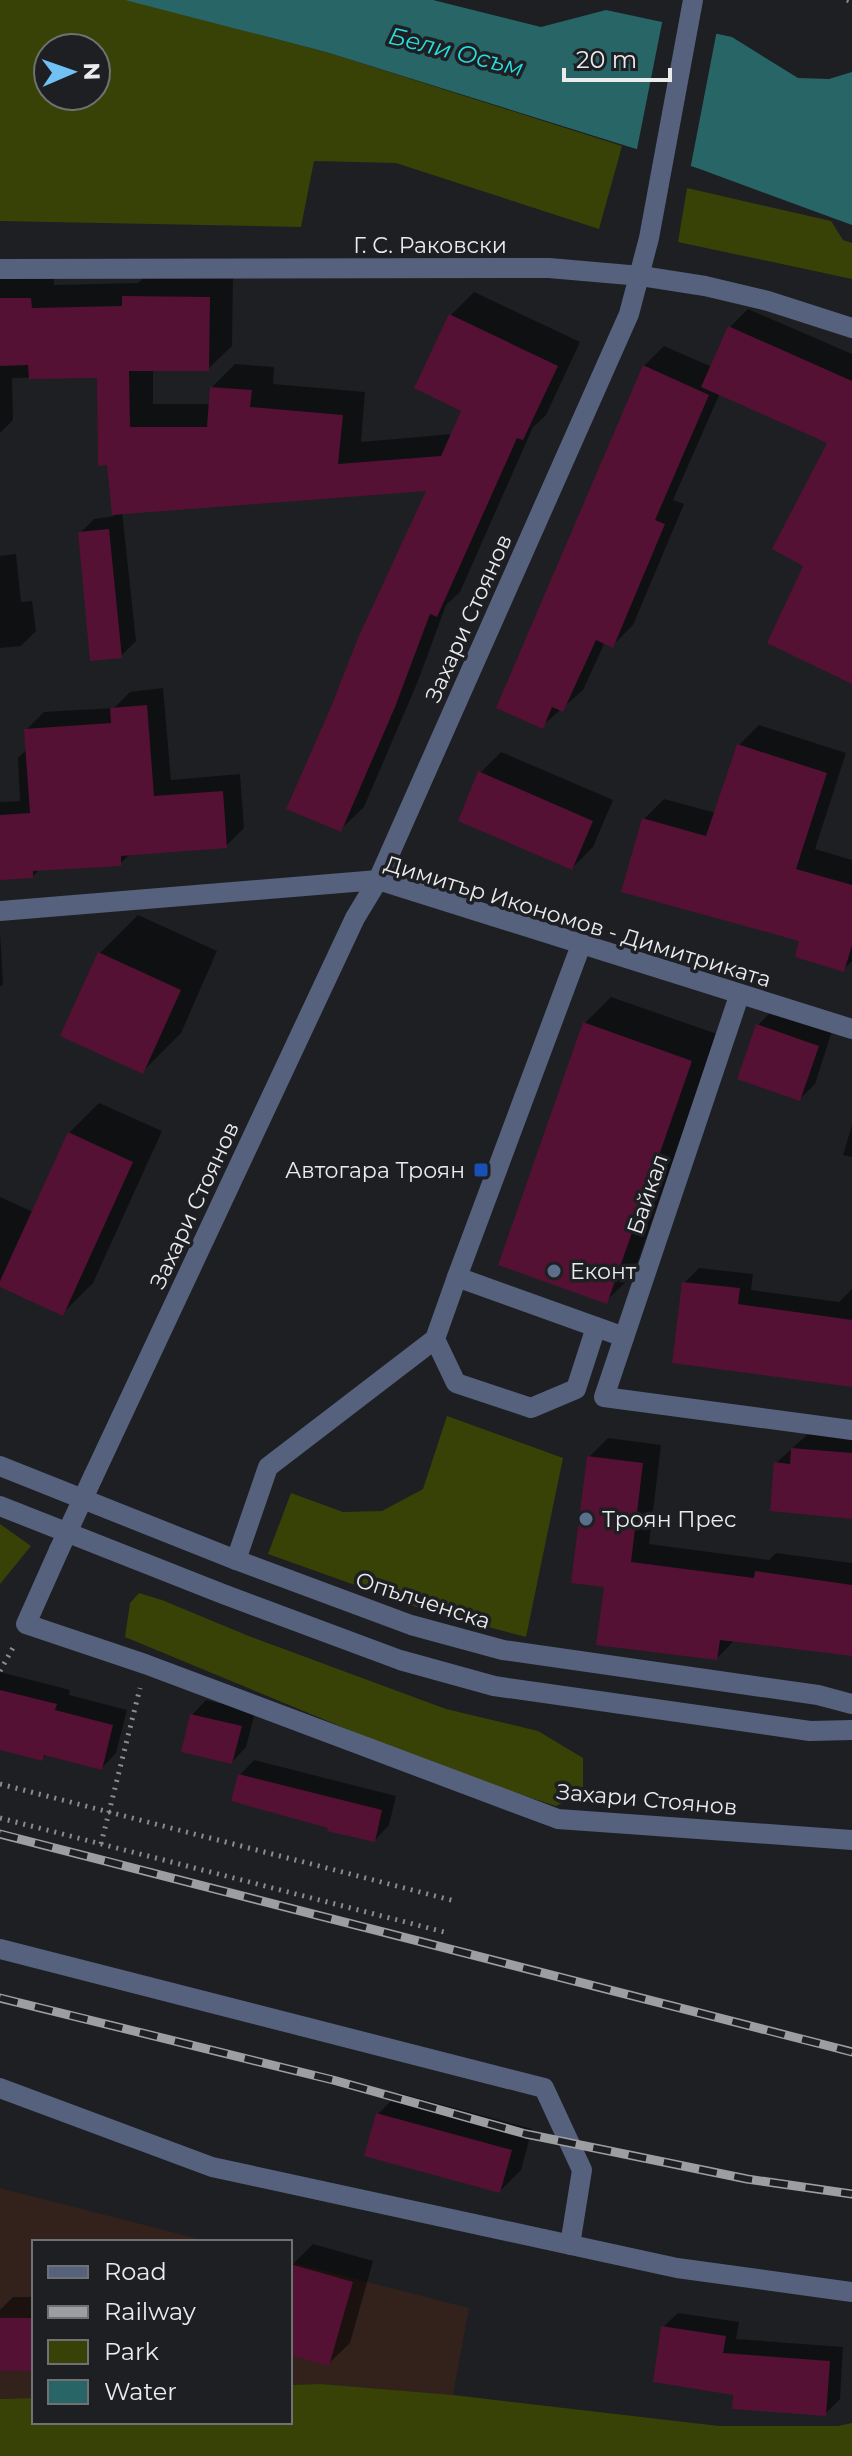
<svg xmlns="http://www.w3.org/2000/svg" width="852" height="2456" font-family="Montserrat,sans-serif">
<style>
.commercial{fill:#33211b}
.green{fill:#384206;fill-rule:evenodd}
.water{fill:#286566}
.pier{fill:#1d1f22}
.shadow{fill:#0007}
.building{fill:#541134}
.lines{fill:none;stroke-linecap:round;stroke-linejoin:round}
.path{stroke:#8a8c8e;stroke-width:5;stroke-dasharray:2 6;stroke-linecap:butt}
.minor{stroke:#56617d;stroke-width:20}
.rail-casing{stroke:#9d9ea1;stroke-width:9}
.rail{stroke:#1d1f22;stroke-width:6;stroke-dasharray:18;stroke-linecap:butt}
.minor-bridge{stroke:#56617d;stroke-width:20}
.transit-dot{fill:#1a4fb4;stroke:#1d1f22;stroke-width:3}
.service-dot{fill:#5c6f8a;stroke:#1d1f22;stroke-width:3}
.labels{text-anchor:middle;stroke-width:7;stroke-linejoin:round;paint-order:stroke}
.street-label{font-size:22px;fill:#eaebed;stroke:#1d1f22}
.poi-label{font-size:22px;fill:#eaebed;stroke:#1d1f22;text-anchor:start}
.water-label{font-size:24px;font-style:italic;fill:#26dee1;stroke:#1d1f22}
</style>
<rect width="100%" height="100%" fill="#1d1f22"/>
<!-- commercial -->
<g class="commercial">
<polygon points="0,2188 211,2242 34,2242 34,2398 0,2399"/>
<polygon points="290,2262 469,2308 453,2395 321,2384 290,2385"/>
</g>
<!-- green -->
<g class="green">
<path d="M0 0H127L326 52 622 146 599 229 396 163 314 161 301 227 0 221ZM48 48H96V96H48Z"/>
<polygon points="687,188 831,221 843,240 852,243 852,279 678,242"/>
<polygon points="447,1416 563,1458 526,1637 425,1610 268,1554 291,1493 343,1512 382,1511 423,1489"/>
<polygon points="0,1524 31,1546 0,1584"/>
<polygon points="139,1593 162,1600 251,1637 446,1709 538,1731 583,1758 583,1793 556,1806 453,1773 125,1637 130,1603"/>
<polygon points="321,2384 453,2395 719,2426 838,2426 852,2423 852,2456 0,2456 0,2399 34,2398 34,2422 290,2422 290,2385"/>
</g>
<!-- water -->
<polygon class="water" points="125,0 433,0 541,27 606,10 732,37 798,78 829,79 852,72 852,225 697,168 326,52"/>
<!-- pier -->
<polygon class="pier" points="663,18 717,30 690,170 636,154"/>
<!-- shadow -->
<g class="shadow">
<polygon points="148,274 233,274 232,346 208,369 153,369 153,404 210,404 212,387 235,364 274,367 273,384 365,392 361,442 453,434 464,410 451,315 474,292 580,342 546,415 533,427 460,592 446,605 418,681 364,807 340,830 429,488 122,512 136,641 121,656 80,533 94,519 114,516 99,376 12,378 13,420 0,433 0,276 54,275 54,285 138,283"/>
<polygon points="748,309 852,354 852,682 806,565 830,442 720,393 673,500 684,504 633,625 613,645 605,642 583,690 542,726 644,366 664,346 712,367 730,327"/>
<polygon points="16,554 21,602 32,601 36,631 21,646 0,648 0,556"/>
<polygon points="163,688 171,780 240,774 244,828 226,846 131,853 120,864 40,869 33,876 0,878 0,802 20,801 18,758 28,748 26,730 44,712 114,708 130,692"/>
<polygon points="759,725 846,753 815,849 852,860 852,961 844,969 644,819 664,799 716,813 739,745"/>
<polygon points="501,752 613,800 593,847 572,868 480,773"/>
<polygon points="138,915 217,951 181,1033 143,1071 100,953"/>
<polygon points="0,932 3,984 0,987"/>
<polygon points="611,997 717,1034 633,1275 606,1301 585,1023"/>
<polygon points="772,1011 832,1031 815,1084 800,1099 758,1025"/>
<polygon points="99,1103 162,1131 93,1283 63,1313 0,1285 0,1197 33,1212 69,1133"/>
<polygon points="852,1125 852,1157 843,1155"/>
<polygon points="699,1268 753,1274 751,1290 839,1302 852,1289 852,1384 684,1283"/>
<polygon points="808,1434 852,1439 852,1517 776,1463"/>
<polygon points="608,1438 661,1445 649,1544 769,1560 776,1553 852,1563 852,1654 735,1640 717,1658 606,1585 589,1457"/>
<polygon points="0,1672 70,1690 69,1695 127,1710 116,1753 102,1768 47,1754 42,1759 0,1748"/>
<polygon points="206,1700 255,1712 246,1747 232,1762 192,1715"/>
<polygon points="254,1760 396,1796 389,1825 375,1840 330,1827 240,1775"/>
<polygon points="399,2093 532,2129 521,2170 500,2191 378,2114"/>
<polygon points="313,2244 373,2261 350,2343 328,2364 290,2353 290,2272 292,2265"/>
<polygon points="13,2297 34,2297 34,2369 0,2369 0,2310"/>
<polygon points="678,2313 739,2322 736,2339 843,2347 840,2399 825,2414 735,2393 663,2327"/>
</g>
<!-- building -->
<g class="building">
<polygon points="122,296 210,297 209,371 129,371 130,427 207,427 210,387 252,390 250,407 343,415 338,464 441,456 461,411 414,388 449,314 558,366 523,440 517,438 437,617 430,614 395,707 341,832 286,809 331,707 358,638 426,491 112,515 107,465 98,466 97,378 29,379 28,365 0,366 0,298 31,298 32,308 122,306"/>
<polygon points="728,326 852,381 852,684 767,643 803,566 772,549 827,443 701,387"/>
<polygon points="643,365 709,395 655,520 665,524 613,648 596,640 563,712 552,707 543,729 496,708"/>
<polygon points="109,529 122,658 90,661 78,532"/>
<polygon points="147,705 154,796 223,791 227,848 121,856 121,866 33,871 33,878 0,880 0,815 30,813 24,729 111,723 110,708"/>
<polygon points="737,744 827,773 796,869 852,885 852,945 844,972 795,957 799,941 621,892 642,818 706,836"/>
<polygon points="478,771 593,821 572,870 458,821"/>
<polygon points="98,952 181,990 143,1074 60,1036"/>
<polygon points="583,1022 692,1061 607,1304 498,1265"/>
<polygon points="756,1024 819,1046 800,1101 737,1079"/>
<polygon points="68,1132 133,1162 63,1316 0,1287 0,1281"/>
<polygon points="682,1282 740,1288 738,1304 852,1320 852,1387 672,1363"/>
<polygon points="791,1448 852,1453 852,1519 770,1511 774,1462 790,1464"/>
<polygon points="587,1456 643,1463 631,1562 754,1578 755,1571 852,1585 852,1656 720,1640 717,1660 596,1645 604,1587 571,1583"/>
<polygon points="0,1690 57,1704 55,1710 113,1725 102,1770 44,1755 43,1761 0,1750"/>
<polygon points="190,1714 242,1726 232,1764 181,1752"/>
<polygon points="238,1774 382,1810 375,1842 327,1831 328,1828 231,1801"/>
<polygon points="376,2113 512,2150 500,2193 364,2156"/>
<polygon points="290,2264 353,2282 329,2366 290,2355"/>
<rect x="0" y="2318" width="34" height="53"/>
<polygon points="661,2326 726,2336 723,2353 830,2361 826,2416 732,2409 733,2395 653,2382"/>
</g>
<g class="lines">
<!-- path -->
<g class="path">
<polyline points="847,0 852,2"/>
<polyline points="0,1671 14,1646"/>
<polyline points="0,1784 455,1901"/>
<polyline points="0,1818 448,1933"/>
<polyline points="101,1844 140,1688"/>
</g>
<!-- minor -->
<g class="minor">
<polyline points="0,269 549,268 641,276 705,286 768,301 852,328"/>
<polyline points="0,911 378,880 852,1029"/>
<polyline points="581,945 457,1277 624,1337"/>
<polyline points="739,996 604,1397 852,1430"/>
<polyline points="435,1339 456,1383 531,1408 576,1389 596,1327"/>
<polyline points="0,1466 236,1560 411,1625 503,1650 818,1695 852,1704"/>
<polyline points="93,1477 355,918 378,880 629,314 649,238 693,0"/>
<polyline points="0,1506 223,1594 400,1660 494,1686 810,1731 852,1730"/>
<polyline points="59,1550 26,1624 145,1664 558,1819 852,1840"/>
<polyline points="236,1560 268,1467 435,1339 457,1277"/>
<polyline points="0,1949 544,2088 582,2170 570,2245"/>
<polyline points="0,2088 212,2167 677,2268 852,2292"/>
</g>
<defs>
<g id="rail">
<polyline points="0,1834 852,2052"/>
<polyline points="0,1998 333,2080 526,2134 747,2179 852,2194"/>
</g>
</defs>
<!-- rail casing -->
<use href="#rail" class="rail-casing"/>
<!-- rail -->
<use href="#rail" class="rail"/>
<!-- minor-bridge -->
<polyline class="minor-bridge" points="59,1550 93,1477"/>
</g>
<!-- markers -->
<rect class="transit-dot" x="473" y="1162" width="16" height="16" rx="4"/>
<g class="service-dot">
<circle cx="554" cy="1271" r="8"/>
<circle cx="586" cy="1519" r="8"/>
</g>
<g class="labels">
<!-- street labels -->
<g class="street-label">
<text x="430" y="253">Г. С. Раковски</text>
<text transform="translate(468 618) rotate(-66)" y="8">Захари Стоянов</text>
<text transform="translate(578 921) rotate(17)" y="8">Димитър Икономов - Димитриката</text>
<text transform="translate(647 1194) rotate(-71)" y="8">Байкал</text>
<text transform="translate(194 1205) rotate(-65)" y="8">Захари Стоянов</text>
<text transform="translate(423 1600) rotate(18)" y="8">Опълченска</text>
<text transform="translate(647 1799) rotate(5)" y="8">Захари Стоянов</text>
</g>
<!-- poi labels -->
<g class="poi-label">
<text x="465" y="1178" text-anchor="end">Автогара Троян</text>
<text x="570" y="1279">Еконт</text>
<text x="602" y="1527">Троян Прес</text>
</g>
<!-- water labels -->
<g class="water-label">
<text transform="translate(456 52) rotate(14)" y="8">Бели Осъм</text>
</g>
</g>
<!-- legend -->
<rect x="32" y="2240" width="260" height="184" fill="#1d1f22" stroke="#6f7173" stroke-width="2"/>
<rect x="48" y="2266" width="40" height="12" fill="#56617d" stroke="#6f7173" stroke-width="2"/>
<text x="104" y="2280" font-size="24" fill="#eaebed">Road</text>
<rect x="48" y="2306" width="40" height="12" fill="#9d9ea1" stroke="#6f7173" stroke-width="2"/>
<text x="104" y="2320" font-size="24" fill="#eaebed">Railway</text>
<rect x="48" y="2340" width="40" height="24" fill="#384206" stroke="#6f7173" stroke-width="2"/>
<text x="104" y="2360" font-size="24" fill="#eaebed">Park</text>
<rect x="48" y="2380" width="40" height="24" fill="#286566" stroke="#6f7173" stroke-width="2"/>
<text x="104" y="2400" font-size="24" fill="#eaebed">Water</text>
<!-- north arrow -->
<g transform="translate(72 72) rotate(88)"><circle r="38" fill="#1d1f22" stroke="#6f7173" stroke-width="2"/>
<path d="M0-6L14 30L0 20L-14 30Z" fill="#72c1f5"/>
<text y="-12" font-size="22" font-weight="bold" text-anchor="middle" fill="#eaebed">N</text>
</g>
<!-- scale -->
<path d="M564 68v12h106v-12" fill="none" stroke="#eaebed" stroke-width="4"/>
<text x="576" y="68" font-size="24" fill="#eaebed" stroke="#1d1f22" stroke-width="6" paint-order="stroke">20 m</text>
</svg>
